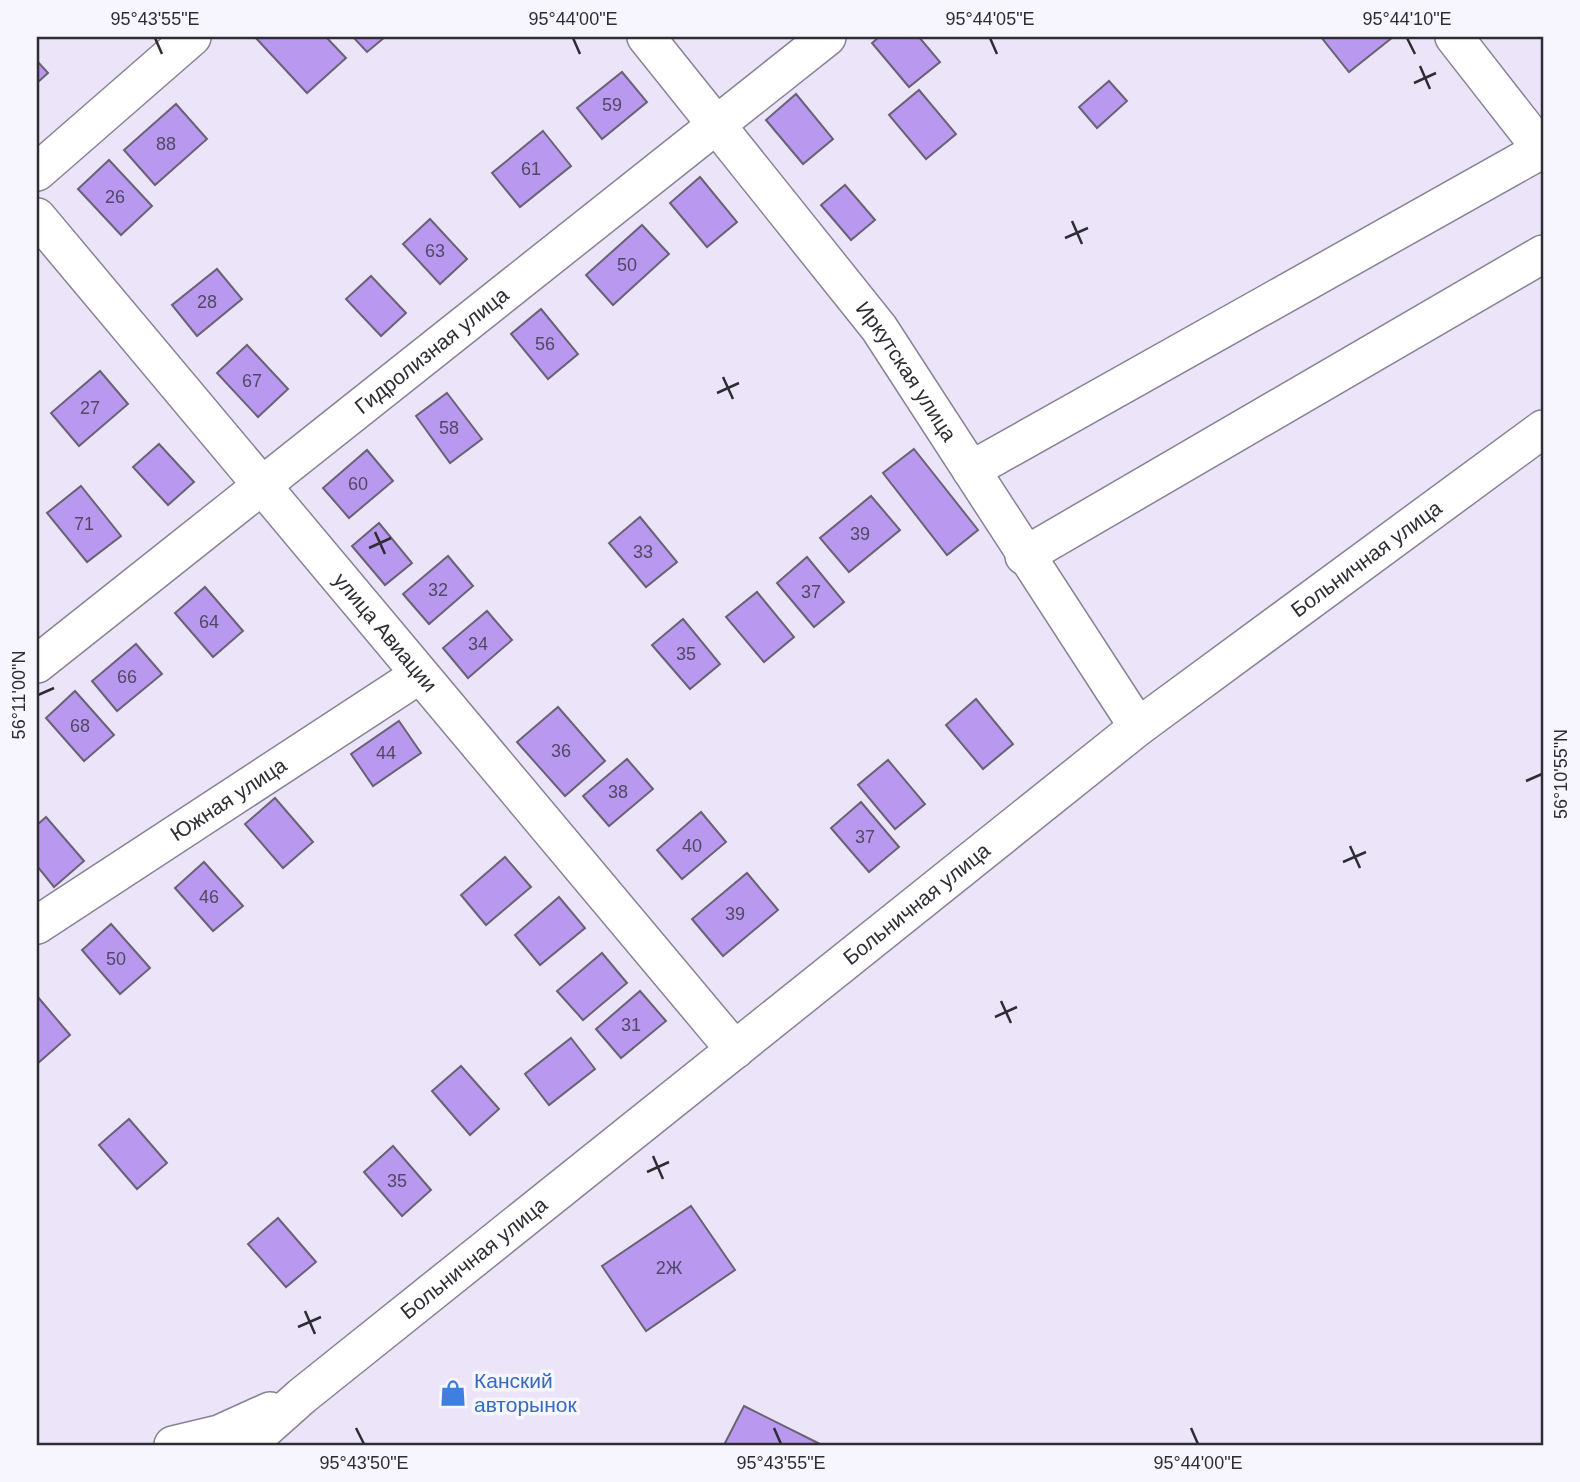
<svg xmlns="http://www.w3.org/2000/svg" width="1580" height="1482" font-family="Helvetica,sans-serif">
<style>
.building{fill:#b999ef;stroke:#686274;stroke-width:2}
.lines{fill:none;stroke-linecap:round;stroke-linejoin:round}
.minor-casing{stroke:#888295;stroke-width:40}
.minor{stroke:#fff;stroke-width:37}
.ticks{fill:none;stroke:#2f2d34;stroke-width:2.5}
.labels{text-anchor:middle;stroke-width:7;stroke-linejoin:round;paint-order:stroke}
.number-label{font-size:18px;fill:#524863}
.street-label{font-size:21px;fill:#2f2d34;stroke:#f7f5fd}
.shop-label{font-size:21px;fill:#366cbe;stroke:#f7f5fd;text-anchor:start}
.neatline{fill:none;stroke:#2f2d34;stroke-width:2.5}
.ticks-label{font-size:18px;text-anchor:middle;fill:#2f2d34}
</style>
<rect width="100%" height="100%" fill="#ece5fa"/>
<!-- building -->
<g class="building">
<polygon points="255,37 326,37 346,58 307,93"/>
<polygon points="353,37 385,37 367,52"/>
<polygon points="879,37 919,37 940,62 909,87 872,43"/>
<polygon points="1321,37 1393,37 1349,72"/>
<polygon points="37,61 48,73 37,83"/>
<polygon points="622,72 647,102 602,139 577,108"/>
<polygon points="1109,81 1127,101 1097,128 1079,107"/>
<polygon points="919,90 956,134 926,159 889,115"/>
<polygon points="796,94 833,139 803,164 766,120"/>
<polygon points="176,104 207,139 155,185 124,150"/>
<polygon points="543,131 571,166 520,207 492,173"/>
<polygon points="109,160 152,206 121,235 78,189"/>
<polygon points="700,177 737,222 707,247 670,203"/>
<polygon points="845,185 875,220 851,240 821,205"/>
<polygon points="430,219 467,259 440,284 403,244"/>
<polygon points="642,225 669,254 613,305 586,275"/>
<polygon points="217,269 242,299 197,336 172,305"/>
<polygon points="371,276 406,313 381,336 346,299"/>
<polygon points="541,309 578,354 548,379 511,334"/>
<polygon points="247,345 288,389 258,417 217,373"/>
<polygon points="100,371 128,404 79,446 51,413"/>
<polygon points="447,393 482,439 450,463 416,416"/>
<polygon points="159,444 194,482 168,505 133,467"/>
<polygon points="914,449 978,530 947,555 883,473"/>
<polygon points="367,450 393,481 349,518 323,488"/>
<polygon points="81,486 121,536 87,562 47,513"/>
<polygon points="871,496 900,530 849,572 820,538"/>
<polygon points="640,517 677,562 646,587 609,543"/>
<polygon points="379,523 412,563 385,585 352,546"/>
<polygon points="448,556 473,586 429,624 403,594"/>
<polygon points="807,557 844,602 814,627 777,583"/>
<polygon points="205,587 243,631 213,657 175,613"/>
<polygon points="757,592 794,637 764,662 726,617"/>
<polygon points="487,611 512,640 468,678 443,648"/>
<polygon points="683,619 720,664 690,689 652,645"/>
<polygon points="136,644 162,674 117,711 92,681"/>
<polygon points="75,691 114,735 84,761 46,718"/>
<polygon points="976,699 1013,744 983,769 946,725"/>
<polygon points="558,707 605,761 565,796 517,742"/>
<polygon points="399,721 421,753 373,786 351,754"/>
<polygon points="627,759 653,789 609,826 583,796"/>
<polygon points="888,760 925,804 895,829 858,785"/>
<polygon points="275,798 313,842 283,868 245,824"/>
<polygon points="861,802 899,847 869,872 831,828"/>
<polygon points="701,812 726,842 682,879 657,850"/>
<polygon points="46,817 84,861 54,887 37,866 37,825"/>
<polygon points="505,857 531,887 486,925 461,895"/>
<polygon points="204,862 243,906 213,931 175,888"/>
<polygon points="747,873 778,910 723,956 692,919"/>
<polygon points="559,897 585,928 540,965 515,935"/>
<polygon points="111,924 150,968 120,994 82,950"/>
<polygon points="602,953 627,983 583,1020 557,991"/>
<polygon points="640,991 666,1021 621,1058 596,1029"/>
<polygon points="37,996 70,1035 37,1064"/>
<polygon points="571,1038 595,1069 549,1105 525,1074"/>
<polygon points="461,1066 499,1109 470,1135 432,1091"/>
<polygon points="129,1119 167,1163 137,1189 99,1145"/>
<polygon points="393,1146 431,1190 402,1216 364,1172"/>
<polygon points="691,1206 735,1270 646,1331 602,1266"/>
<polygon points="278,1218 316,1262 286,1287 248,1244"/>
<polygon points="744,1406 822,1445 724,1445"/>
</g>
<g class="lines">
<defs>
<g id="minor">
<path id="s1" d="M646 37 879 328 1138 727"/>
<polyline points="1454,37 1543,151"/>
<polyline points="37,172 192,37"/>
<path id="s2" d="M37 217 735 1050"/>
<polyline points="971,470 1543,149"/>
<polyline points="1024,556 1543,254"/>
<path id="s3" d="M37 664 827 37"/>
<path id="s4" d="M37 925 419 675"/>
<polyline points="173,1445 219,1434 270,1411"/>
<path id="s5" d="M247 1445 302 1396 1138 727 1543 429"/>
</g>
</defs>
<!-- minor casing -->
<use href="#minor" class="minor-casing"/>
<!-- minor -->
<use href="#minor" class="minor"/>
</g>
<!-- ticks -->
<path class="ticks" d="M155 38 162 54M573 38 580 54M990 38 997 54M1407 38 1415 54M1420 66 1430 89M1414 83 1436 73M1072 221 1082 244M1065 238 1088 228M723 377 733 399M717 393 739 383M375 532 385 554M369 548 391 538M38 695 54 688M1526 781 1542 774M1350 846 1360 868M1343 862 1366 852M1001 1001 1011 1023M995 1017 1017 1007M653 1156 663 1179M647 1172 669 1162M305 1311 315 1334M298 1327 321 1317M356 1428 364 1444M774 1428 781 1444M1191 1428 1198 1444"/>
<!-- icons -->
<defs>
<symbol id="shop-bare" viewBox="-9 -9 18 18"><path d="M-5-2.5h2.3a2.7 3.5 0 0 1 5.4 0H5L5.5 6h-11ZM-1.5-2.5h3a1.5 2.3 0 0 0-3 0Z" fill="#3f7fe0" stroke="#f7f5fd" stroke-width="2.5" paint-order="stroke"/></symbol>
</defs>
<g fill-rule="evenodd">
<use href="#shop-bare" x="434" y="1374" width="38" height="38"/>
</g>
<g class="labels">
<!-- number labels -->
<g class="number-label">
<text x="612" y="111">59</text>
<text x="166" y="150">88</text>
<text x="531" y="175">61</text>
<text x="115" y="203">26</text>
<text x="435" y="257">63</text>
<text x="627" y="271">50</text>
<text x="207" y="308">28</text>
<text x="545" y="350">56</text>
<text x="252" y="387">67</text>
<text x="90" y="414">27</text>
<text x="449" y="434">58</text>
<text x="358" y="490">60</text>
<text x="84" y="530">71</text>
<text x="860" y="540">39</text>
<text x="643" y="558">33</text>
<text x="438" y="596">32</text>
<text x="811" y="598">37</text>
<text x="209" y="628">64</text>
<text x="478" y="650">34</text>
<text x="686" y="660">35</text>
<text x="127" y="683">66</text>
<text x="80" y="732">68</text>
<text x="561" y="757">36</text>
<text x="386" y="759">44</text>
<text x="618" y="798">38</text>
<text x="865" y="843">37</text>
<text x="692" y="852">40</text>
<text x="209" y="903">46</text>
<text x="735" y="920">39</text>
<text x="116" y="965">50</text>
<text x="631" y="1031">31</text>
<text x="397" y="1187">35</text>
<text x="669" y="1274">2Ж</text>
</g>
<!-- street labels -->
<g class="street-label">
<text dy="7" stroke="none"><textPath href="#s3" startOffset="504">Гидролизная улица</textPath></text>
<text dy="7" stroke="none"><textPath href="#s1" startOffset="424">Иркутская улица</textPath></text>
<text dy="7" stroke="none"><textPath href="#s5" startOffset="1428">Больничная улица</textPath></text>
<text dy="7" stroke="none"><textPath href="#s2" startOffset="542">улица Авиации</textPath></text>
<text dy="7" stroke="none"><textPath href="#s4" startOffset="229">Южная улица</textPath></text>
<text dy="7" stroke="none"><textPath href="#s5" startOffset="861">Больничная улица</textPath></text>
<text dy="7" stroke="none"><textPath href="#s5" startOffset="294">Больничная улица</textPath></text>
</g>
<!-- shop labels -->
<g class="shop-label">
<text x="474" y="1388">Канский<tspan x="474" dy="24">авторынок</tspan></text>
</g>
</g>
<!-- border -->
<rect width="1580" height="1482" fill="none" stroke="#f7f5fd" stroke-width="77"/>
<rect x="38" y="38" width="1504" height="1406" class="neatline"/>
<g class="ticks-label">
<text x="155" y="25">95°43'55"E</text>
<text x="573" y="25">95°44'00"E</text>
<text x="990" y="25">95°44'05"E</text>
<text x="1407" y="25">95°44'10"E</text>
<text transform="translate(19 695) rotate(-90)" y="6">56°11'00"N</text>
<text transform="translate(1561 774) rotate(-90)" y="6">56°10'55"N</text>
<text x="364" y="1469">95°43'50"E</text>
<text x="781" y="1469">95°43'55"E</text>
<text x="1198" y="1469">95°44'00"E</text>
</g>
</svg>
